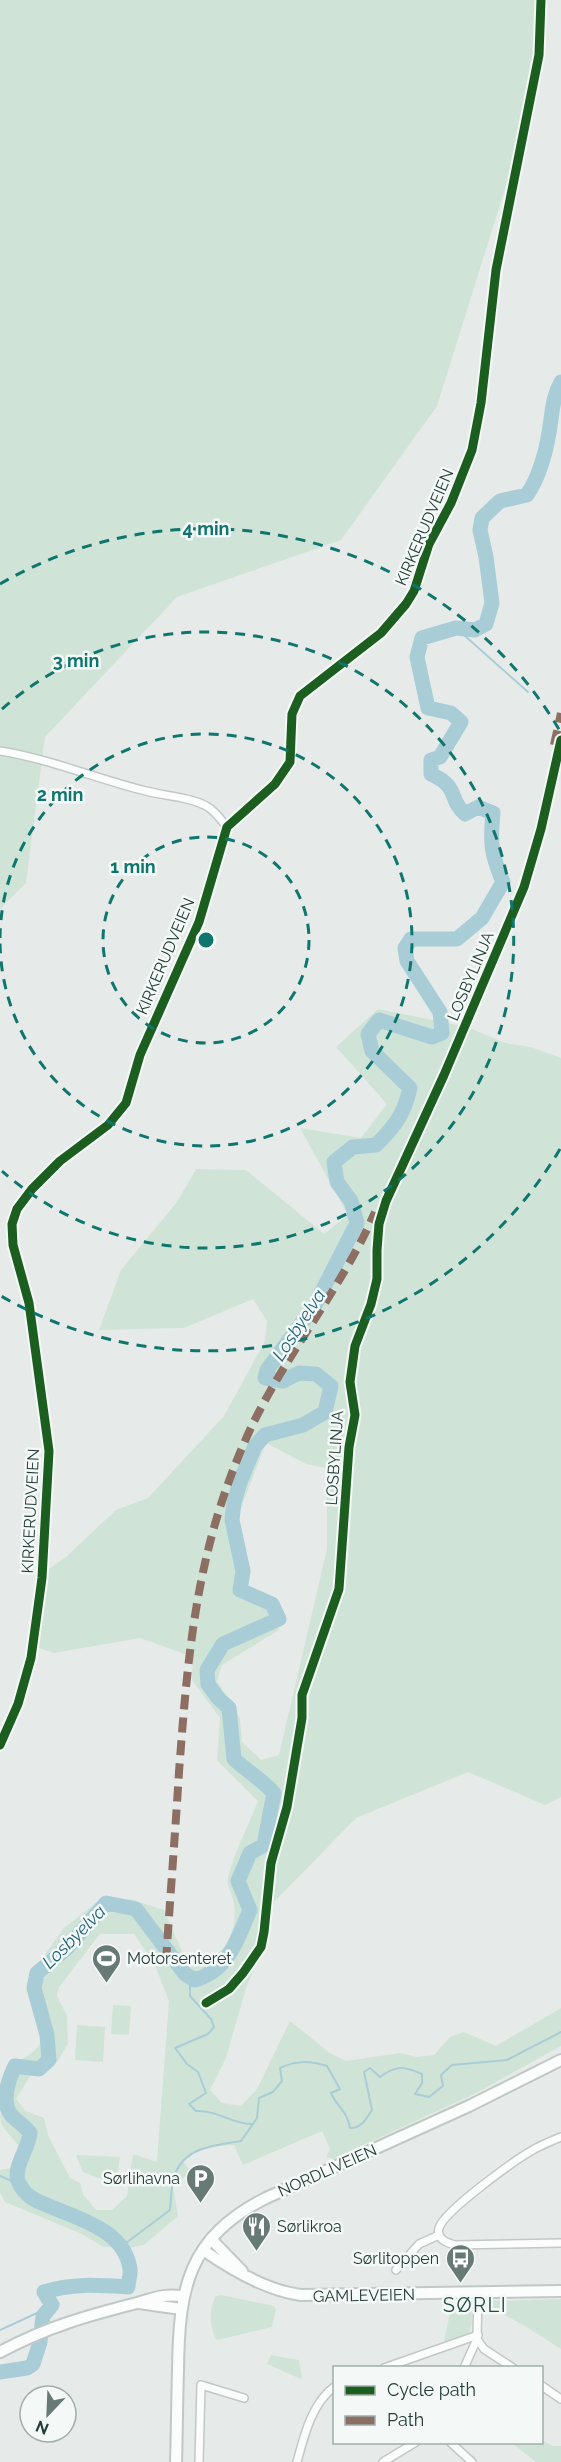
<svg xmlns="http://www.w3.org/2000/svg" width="561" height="2462" font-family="Raleway,sans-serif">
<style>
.green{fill:#d0e3d7;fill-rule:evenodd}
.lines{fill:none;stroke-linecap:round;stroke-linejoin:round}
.stream{stroke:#a9cdd7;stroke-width:2}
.river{stroke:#a9cdd7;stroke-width:15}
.street-casing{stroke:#c3c8c6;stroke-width:10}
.secondary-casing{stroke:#c1c8c6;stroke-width:14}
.street{stroke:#fbfcfc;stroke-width:7}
.secondary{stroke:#fbfcfc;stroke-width:10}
.quiet{stroke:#8d6e63;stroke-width:8;stroke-dasharray:15 8;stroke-linecap:butt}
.cycleway-casing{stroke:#f4f9f7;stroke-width:13}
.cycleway{stroke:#1b5e20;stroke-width:9}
.ring{fill:none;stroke:#0f766e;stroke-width:3;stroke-dasharray:10 8}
.labels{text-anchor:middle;stroke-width:5;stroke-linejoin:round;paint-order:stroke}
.street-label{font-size:16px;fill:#243d38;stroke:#f4f9f7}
.poi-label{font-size:16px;fill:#243d38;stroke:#f4f9f7;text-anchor:start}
.water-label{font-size:18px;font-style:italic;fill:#216276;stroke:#f4f9f7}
.quarter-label{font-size:20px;letter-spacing:1.5px;fill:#214e46;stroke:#f4f9f7}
.centre{fill:#0f766e;stroke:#f4f9f7;stroke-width:3}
.ring-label{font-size:18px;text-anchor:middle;font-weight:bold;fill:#0f766e;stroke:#f4f9f7;stroke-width:5;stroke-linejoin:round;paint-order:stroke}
</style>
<rect width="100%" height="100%" fill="#e6ebe9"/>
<!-- green -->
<g class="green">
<polygon points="0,0 539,0 527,118 437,406 341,540 177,597 45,737 26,883 0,909"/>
<path d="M378 1009 467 1027 505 1043 531 1047 561 1058V1797L545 1805 468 1772 356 1818 274 1902 266 1943 247 1985 226 2058 210 2090 222 2103 241 2106 257 2089 290 2021 330 2053 346 2061 400 2053 417 2057 434 2055 450 2037 464 2032 496 2046 561 2008V2046L474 2094 333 2159 326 2157 330 2149 322 2131 243 2165 234 2145C215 2146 197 2148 183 2162L191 2171 173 2187 178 2216 144 2245 129 2248 103 2247 82 2234 5 2202 0 2193V2170L12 2168 17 2156 18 2145C13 2138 5 2131 1 2123 0 2111 0 2080 9 2070 21 2055 38 2057 43 2035 48 2015 26 1999 28 1978L64 1928 102 1898 130 1899 164 1910 184 1956 197 1964C225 1958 240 1929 233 1900 232 1893 226 1885 228 1878 233 1855 249 1824 258 1801L217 1760 220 1718 192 1680 193 1657 140 1638 54 1653 36 1647 45 1572 67 1556 116 1510 148 1498 224 1416 265 1341 267 1321 253 1299 184 1328 99 1330 121 1270 177 1202 196 1169 246 1170 324 1234 348 1215 300 1128 361 1138 387 1104 336 1047ZM266 1443 306 1464 327 1468V1549L279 1755 261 1760 242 1742 240 1718 217 1681 222 1665 279 1630 274 1606 237 1593 243 1560 233 1529ZM100 1934H134L154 1963 169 2001 157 2162 133 2154 127 2196 112 2210H96L83 2194 80 2183 70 2178 48 2135 44 2118 26 2111 16 2099 30 2076 58 2061 68 2043 67 2016 57 1996 59 1987Z"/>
<polygon points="113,2005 131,2006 129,2035 111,2034"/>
<polygon points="77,2025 105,2027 103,2062 75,2060"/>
<polygon points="76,2155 120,2157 117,2178 113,2182 109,2182 83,2172"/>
<path d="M221 2295 274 2306 276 2309 272 2327 217 2340C209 2329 209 2307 216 2296Z"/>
<polygon points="561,2299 561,2349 525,2326 488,2306 487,2301"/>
<polygon points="471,2307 472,2323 468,2335 444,2342 451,2308"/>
<polygon points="271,2355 299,2360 302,2377 301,2379 267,2364"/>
<polygon points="542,2440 553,2446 561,2446 561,2462 536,2462 512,2443 542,2442"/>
</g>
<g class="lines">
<!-- stream -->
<g class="stream">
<polyline points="456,628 528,692"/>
<path d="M195 1980 190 1985V1996L211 2019 214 2027 208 2034 175 2048 187 2064 198 2072 206 2093 189 2104 196 2111C217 2110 233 2124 251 2124"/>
<polyline points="0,2176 21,2185"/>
<path d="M122 2246 170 2210C171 2199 171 2187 174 2177 183 2147 215 2145 241 2141L257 2118 259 2098 273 2092 282 2081 280 2068C297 2060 310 2061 327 2066L340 2089 331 2093C337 2107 348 2112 350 2128 361 2129 367 2118 372 2110L364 2072 370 2068 380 2077C396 2065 404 2066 422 2074V2083L415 2094 429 2097 443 2086 441 2075 452 2065 507 2060 561 2032"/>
<polyline points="0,2330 37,2313 43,2316"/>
</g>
<!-- river -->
<path class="river" d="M0 2372 27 2368 33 2364 40 2342 43 2316 52 2305 44 2292C72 2283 98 2285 128 2287 128 2281 131 2274 130 2269 125 2232 83 2220 54 2208 39 2202 25 2198 18 2181 13 2167 29 2148 30 2133 25 2126 18 2122 12 2116 0 2102 8 2081 15 2066L39 2069 49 2060 47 2035 34 1988 37 1973 67 1948 106 1903 136 1909 185 1974 195 1980C229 1970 237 1940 250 1910L238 1881 250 1853 264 1845 274 1793C262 1780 247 1771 234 1759L229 1708 218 1698 208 1684 207 1670 223 1644 279 1619 272 1604 240 1590 243 1571 232 1520 234 1503 240 1482 255 1446 265 1435 303 1425 325 1412 331 1386 316 1374 299 1373 283 1381 265 1378 267 1370 315 1305 357 1223 351 1201 337 1182 334 1162 353 1147 376 1145C395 1126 404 1115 410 1088L372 1051 368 1034 379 1020 432 1037 442 1033 440 1012 407 961 405 948 411 939H457L482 918 503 882C491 854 490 843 493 813L478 807 465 814C447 798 461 788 431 774V760L440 757 461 722 451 713 428 708 417 657 422 638 456 628 475 630 486 624 492 603 486 557 480 530 482 518 500 501 527 495C541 474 548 444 551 419 553 405 554 395 561 382"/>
<defs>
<g id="street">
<path d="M0 751C50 759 97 779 146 791 165 796 191 797 208 807 216 812 221 820 227 827"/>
<polyline points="0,1745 18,1704 31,1658 42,1578 49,1451 29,1303 13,1245 12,1224 17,1209 32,1189 60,1161 108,1125 126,1103 140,1055 199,922 227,827 275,784 290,762 292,714 300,696 381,633 406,604 414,591 429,544 451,503 472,450 481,403 496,270 539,55 541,0"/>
<path d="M561 2137C551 2141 541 2145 531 2151 514 2161 444 2211 439 2228 436 2239 447 2243 455 2245L561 2243"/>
<polyline points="396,2270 419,2244 439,2235"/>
<polyline points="477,2339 484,2349 513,2368"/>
<polyline points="384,2368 478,2335"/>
<polyline points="464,2368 477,2339 478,2292"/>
<polyline points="542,2386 561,2399"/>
<polyline points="450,2442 472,2462"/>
<polyline points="199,2462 201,2385 244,2398"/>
<path d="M297 2462C304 2436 312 2403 334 2387"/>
<polyline points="383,2462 416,2442"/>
</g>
<g id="secondary">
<polyline points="211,2239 242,2271"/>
<path d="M203 2250C229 2268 268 2291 301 2295L561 2291"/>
<polyline points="139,2303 181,2309"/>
<path d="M0 2352C47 2327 86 2316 137 2303 156 2298 161 2294 182 2296"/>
<path d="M176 2462C177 2431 177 2401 178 2370 179 2289 187 2238 266 2198L469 2106 561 2060"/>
</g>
</defs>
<!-- street casing -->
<use href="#street" class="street-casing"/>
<!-- secondary casing -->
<use href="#secondary" class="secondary-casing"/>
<!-- street -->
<use href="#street" class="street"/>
<!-- secondary -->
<use href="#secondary" class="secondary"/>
<!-- quiet -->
<g class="quiet">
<polyline points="554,745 561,713"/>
<path d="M166 1962C170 1899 175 1836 179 1772 188 1652 196 1553 245 1441 280 1360 340 1293 375 1212"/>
</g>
<defs>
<g id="cycleway">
<polyline points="0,1745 18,1704 31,1658 42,1578 49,1451 29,1303 13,1245 12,1224 17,1209 32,1189 60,1161 108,1125 126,1103 140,1055 199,922 227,827 275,784 290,762 292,714 300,696 381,633 406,604 414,591 429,544 451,503 472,450 481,403 496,270 539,55 541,0"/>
<polyline points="206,2003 229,1989 243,1973 261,1947 264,1932 271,1863 287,1807 302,1718 302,1695 339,1589 349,1447 355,1415 350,1382 355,1346 371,1304 377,1279 377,1250 379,1224 386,1201 444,1075 524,887 541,829 561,740"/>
</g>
</defs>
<!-- cycleway casing -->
<use href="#cycleway" class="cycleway-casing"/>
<!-- cycleway -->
<use href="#cycleway" class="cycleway"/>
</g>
<!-- distance rings -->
<g class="ring">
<circle cx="206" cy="940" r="103"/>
<path d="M0 938A206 206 0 1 1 0 942"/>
<path d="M2 709A308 308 0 1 1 2 1171"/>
<path d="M560 1149A411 411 0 0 1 1 1296M0 584A411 411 0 0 1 560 731"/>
</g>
<!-- icons -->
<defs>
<symbol id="stadium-pin" viewBox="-11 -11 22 30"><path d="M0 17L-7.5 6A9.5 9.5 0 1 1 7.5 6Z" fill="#687a76" stroke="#f4f9f7"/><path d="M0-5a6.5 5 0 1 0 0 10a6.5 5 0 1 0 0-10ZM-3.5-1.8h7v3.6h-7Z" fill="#fff"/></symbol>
<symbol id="parking-pin" viewBox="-11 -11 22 30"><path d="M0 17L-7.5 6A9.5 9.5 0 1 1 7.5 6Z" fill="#687a76" stroke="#f4f9f7"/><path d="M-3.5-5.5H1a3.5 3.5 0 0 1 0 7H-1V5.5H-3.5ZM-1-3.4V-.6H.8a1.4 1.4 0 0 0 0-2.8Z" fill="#fff"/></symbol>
<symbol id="restaurant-pin" viewBox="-11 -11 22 30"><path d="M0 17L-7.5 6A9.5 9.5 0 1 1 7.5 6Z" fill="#687a76" stroke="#f4f9f7"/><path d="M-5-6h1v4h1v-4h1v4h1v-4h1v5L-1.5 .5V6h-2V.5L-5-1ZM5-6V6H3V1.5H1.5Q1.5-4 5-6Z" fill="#fff"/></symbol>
<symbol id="bus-pin" viewBox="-11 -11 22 30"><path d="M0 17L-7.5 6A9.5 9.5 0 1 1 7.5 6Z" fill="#687a76" stroke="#f4f9f7"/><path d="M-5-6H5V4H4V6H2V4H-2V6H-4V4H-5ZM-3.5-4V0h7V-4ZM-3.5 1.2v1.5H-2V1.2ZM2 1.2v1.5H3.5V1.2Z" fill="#fff"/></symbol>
</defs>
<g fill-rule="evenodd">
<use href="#stadium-pin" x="90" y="1942" width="33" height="45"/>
<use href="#parking-pin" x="184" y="2162" width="33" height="45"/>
<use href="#restaurant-pin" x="240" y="2210" width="33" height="45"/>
<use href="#bus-pin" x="444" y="2242" width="33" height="45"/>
</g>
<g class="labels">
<!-- street labels -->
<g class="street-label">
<text transform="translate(424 527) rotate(-67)" y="6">KIRKERUDVEIEN</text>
<text transform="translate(165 956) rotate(-67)" y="6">KIRKERUDVEIEN</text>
<text transform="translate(470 976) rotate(-67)" y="6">LOSBYLINJA</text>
<text transform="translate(334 1458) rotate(-86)" y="6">LOSBYLINJA</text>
<text transform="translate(30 1511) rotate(-87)" y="6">KIRKERUDVEIEN</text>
<text transform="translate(327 2170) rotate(-24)" y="6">NORDLIVEIEN</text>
<text transform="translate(364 2295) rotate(-1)" y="6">GAMLEVEIEN</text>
</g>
<!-- poi labels -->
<g class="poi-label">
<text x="127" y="1964">Motorsenteret</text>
<text x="180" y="2184" text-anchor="end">Sørlihavna</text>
<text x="277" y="2232">Sørlikroa</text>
<text x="439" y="2264" text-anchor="end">Sørlitoppen</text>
</g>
<!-- water labels -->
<g class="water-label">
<text transform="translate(299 1325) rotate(-57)" y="6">Losbyelva</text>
<text transform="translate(74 1937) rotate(-45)" y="6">Losbyelva</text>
</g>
<!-- quarter labels -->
<g class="quarter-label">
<text x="475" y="2312">SØRLI</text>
</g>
</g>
<circle cx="206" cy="940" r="9" class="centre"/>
<g class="ring-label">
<text x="206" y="535">4 min</text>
<text x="76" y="667">3 min</text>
<text x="60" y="801">2 min</text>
<text x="133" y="873">1 min</text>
</g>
<!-- legend -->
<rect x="333" y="2366" width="210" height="78" fill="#f4f9f7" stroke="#a1aeab" stroke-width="1.5"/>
<rect x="345" y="2386" width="30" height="9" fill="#1b5e20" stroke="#a1aeab" stroke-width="1.5"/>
<text x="387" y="2396" font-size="18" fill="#243d38">Cycle path</text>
<rect x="345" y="2416" width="30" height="9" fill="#8d6e63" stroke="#a1aeab" stroke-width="1.5"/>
<text x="387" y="2426" font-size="18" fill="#243d38">Path</text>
<!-- north arrow -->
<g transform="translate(48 2414) rotate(203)"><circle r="28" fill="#f4f9f7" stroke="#a1aeab" stroke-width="1.5"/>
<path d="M0-4.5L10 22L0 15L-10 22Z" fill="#687a76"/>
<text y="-9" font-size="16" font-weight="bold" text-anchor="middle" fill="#243d38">N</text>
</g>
</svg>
